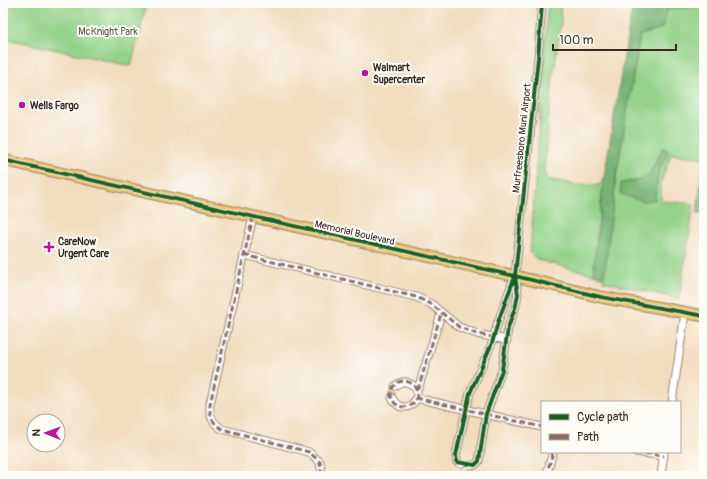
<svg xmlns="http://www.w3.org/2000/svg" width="707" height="479" font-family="Pangolin,sans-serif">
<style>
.green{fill:#93d288;stroke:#677e53}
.forest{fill:#76b474;stroke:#586f49}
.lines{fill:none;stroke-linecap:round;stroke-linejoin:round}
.minor-tunnel{stroke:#cdb89e;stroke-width:7;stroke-dasharray:7 3.5;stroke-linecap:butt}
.minor-casing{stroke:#96836e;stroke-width:9}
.primary-casing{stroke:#96836e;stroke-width:13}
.minor{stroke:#fff;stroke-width:7}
.primary{stroke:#f1c36a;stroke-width:11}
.quiet{stroke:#8d6e63;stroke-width:3;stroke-dasharray:6 3;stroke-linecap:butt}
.cycleway-casing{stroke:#fdfcf7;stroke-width:6}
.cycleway{stroke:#1b5e20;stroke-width:4}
.poi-dot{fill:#b5179e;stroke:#fdfcf7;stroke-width:1.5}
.labels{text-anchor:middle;stroke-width:4;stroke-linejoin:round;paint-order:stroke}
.park-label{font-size:10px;fill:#555c3e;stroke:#fdfcf7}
.poi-label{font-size:10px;font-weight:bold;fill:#3b2a1e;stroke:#fdfcf7;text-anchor:start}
.street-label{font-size:10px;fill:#3b2a1e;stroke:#fdfcf7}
</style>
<rect width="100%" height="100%" fill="#fdfcf7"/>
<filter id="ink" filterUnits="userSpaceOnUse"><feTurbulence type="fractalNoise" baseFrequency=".025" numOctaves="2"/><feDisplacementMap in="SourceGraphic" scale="8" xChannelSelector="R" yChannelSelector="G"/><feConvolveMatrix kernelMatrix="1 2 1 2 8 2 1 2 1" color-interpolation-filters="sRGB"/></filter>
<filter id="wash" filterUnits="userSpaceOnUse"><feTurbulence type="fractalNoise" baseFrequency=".012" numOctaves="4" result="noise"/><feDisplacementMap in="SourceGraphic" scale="16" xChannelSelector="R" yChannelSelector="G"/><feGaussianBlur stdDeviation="0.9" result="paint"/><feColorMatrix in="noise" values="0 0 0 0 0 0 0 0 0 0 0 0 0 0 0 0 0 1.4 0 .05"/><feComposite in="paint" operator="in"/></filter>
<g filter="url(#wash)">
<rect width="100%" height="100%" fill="#f2dcbe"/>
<!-- green -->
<g class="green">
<polygon points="3,3 147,3 131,66 3,38"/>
<polygon points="548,3 560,3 561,23 552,84 544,172 547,179 579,185 600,185 604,177 593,274 538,260 530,253"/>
<polygon points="697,5 704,5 704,158 671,154 661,182 661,201 694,204 679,299 603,281 616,178 640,35 662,28 666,10"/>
</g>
<!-- forest -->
<g class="forest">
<polygon points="633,3 704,3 704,5 667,10 662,28 640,35 616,178 604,278 593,274 604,177"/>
<polygon points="663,148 668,151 658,174 655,200 642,201 620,194 621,183 641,180 650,173"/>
<polygon points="704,157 704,213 697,213 704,158"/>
</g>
</g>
<g filter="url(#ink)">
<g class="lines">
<!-- minor-tunnel -->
<polyline class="minor-tunnel" points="392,398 392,394 395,386"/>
<defs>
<g id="minor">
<path d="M253 217 210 404C209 415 212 423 222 429L309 452 320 462 322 476"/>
<polyline points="244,255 416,297 431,304 459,327 477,334 507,340"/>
<polyline points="416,389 419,386 441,314"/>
<path d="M392 398C405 422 430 392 409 383 404 380 399 383 395 386"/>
<polyline points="416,398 542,427"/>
<polyline points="672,402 685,313"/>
<polyline points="636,452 664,456"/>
<polyline points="461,464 457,462 456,455 470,393 492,343 499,319 514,278"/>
<polyline points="470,465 475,465 479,461 486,414 502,370 508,328 516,305 518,294 515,276 538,58 542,3"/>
<polyline points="546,476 553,452"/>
<polyline points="661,476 664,452"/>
</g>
<polyline id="primary" points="3,160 515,276 601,297 704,316"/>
</defs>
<!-- minor casing -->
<use href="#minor" class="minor-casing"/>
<!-- primary casing -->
<use href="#primary" class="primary-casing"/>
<!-- minor -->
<use href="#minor" class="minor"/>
<!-- primary -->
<use href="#primary" class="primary"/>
<!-- quiet -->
<g class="quiet">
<path d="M253 217 210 404C209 415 212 423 222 429L309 452 320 462 322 476"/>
<polyline points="244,255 416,297 431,304 459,327 477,334 497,338"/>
<circle cx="404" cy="394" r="13"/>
<polyline points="416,389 419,386 441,314"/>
<polyline points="416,398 542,427"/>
<polyline points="636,452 664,456"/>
<polyline points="546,476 553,452"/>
</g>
<defs>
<g id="cycleway">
<polyline points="3,160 515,276 601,297 704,316"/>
<polyline points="515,276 499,319 492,343 470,393 456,455 457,462 475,465 479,461 486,414 502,370 508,328 516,305 518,294 515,276 538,58 542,3"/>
</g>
</defs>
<!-- cycleway casing -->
<use href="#cycleway" class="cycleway-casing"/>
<!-- cycleway -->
<use href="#cycleway" class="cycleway"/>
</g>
</g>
<!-- markers -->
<g class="poi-dot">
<circle cx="365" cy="73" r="4"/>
<circle cx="22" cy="105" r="4"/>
<path d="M47 241h4v4h4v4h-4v4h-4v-4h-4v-4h4z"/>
</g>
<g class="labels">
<!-- park labels -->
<g class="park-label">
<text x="108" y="35">McKnight Park</text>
</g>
<!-- poi labels -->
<g class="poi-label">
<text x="373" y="71">Walmart<tspan x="373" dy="12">Supercenter</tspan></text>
<text x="30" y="109">Wells Fargo</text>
<text x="58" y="245">CareNow<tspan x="58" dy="12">Urgent Care</tspan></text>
</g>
<!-- street labels -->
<g class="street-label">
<text transform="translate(521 138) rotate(-84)" y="4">Murfreesboro Muni Airport</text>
<text transform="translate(355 232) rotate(13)" y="4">Memorial Boulevard</text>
</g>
</g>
<!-- margin -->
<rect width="707" height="479" fill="none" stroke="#fdfcf7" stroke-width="16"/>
<!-- legend -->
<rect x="541" y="401" width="140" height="52" fill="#fdfcf7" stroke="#afa8a0"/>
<rect x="549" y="414" width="20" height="6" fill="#1b5e20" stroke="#afa8a0"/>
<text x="577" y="421" font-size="12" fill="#3b2a1e">Cycle path</text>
<rect x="549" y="434" width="20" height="6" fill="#8d6e63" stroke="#afa8a0"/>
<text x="577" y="441" font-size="12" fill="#3b2a1e">Path</text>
<!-- north arrow -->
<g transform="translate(46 433) rotate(271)"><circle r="19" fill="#fdfcf7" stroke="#afa8a0"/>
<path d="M0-3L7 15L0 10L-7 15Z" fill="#b5179e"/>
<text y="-6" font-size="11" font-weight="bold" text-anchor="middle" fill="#3b2a1e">N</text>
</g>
<!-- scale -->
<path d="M553 44v6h123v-6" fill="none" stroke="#3b2a1e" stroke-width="2"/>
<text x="559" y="44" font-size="12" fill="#3b2a1e" stroke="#fdfcf7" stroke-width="3" paint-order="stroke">100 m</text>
</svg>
